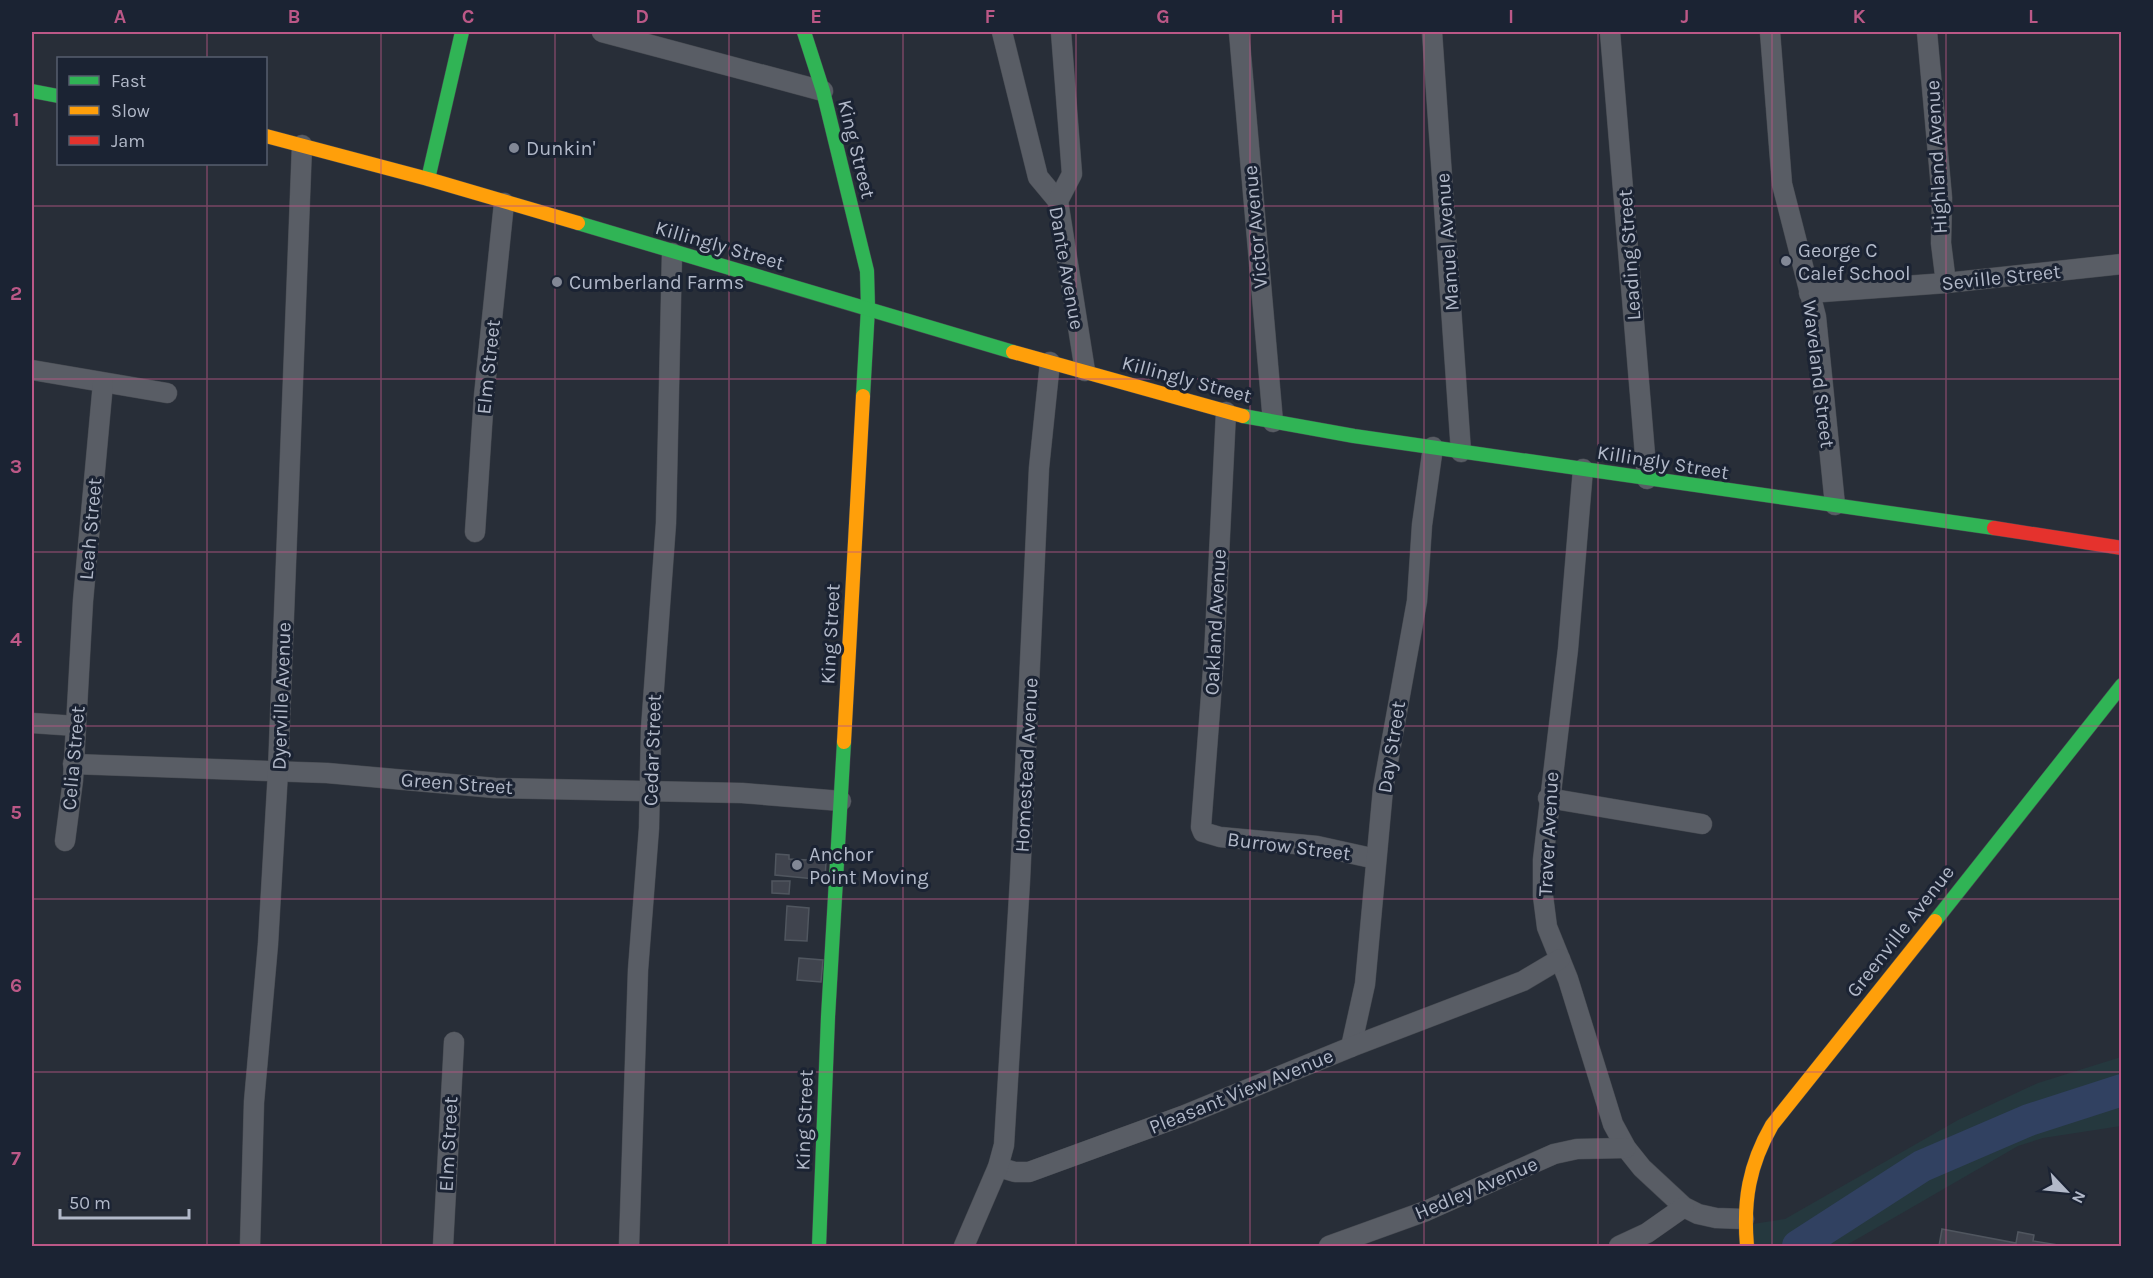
<svg xmlns="http://www.w3.org/2000/svg" width="2153" height="1278" font-family="Karla,sans-serif">
<style>
.green{fill:#25383e}
.lines{fill:none;stroke-linecap:round;stroke-linejoin:round}
.river{stroke:#314161;stroke-width:32}
.building{fill:#40444e;stroke:#50565f;stroke-width:1.5}
.street-casing{stroke:#454950;stroke-width:21}
.fast-casing{stroke:#454950;stroke-width:15}
.slow-casing{stroke:#454950;stroke-width:15}
.jam-casing{stroke:#454950;stroke-width:15}
.street{stroke:#595d65;stroke-width:20}
.fast{stroke:#30b455;stroke-width:14}
.slow{stroke:#ff9f0a;stroke-width:14}
.jam{stroke:#e5322d;stroke-width:14}
.grid{fill:none;stroke:#bc5887;stroke-width:1.5;stroke-opacity:0.55}
.poi-dot{fill:#828896;stroke:#1b2333;stroke-width:2}
.labels{text-anchor:middle;stroke-width:6;stroke-linejoin:round;paint-order:stroke}
.poi-label{font-size:20px;fill:#b2b9c9;stroke:#1b2333;text-anchor:start}
.street-label{font-size:20px;fill:#b2b9c9;stroke:#1b2333}
.neatline{fill:none;stroke:#bc5887;stroke-width:2}
.grid-label{font-size:20px;text-anchor:middle;font-weight:bold;fill:#bc5887}
</style>
<rect width="100%" height="100%" fill="#282e38"/>
<!-- green -->
<polygon class="green" points="2121,1057 2121,1126 2043,1138 2018,1146 1845,1246 1741,1246 1740,1226 1785,1219 1958,1120 2038,1083"/>
<g class="lines">
<!-- river -->
<polyline class="river" points="1798,1246 1922,1166 2029,1120 2122,1090"/>
</g>
<!-- building -->
<g class="building">
<polygon points="776,854 789,855 789,859 826,861 825,880 775,875"/>
<polygon points="772,881 790,881 789,894 772,893"/>
<polygon points="787,906 809,908 807,941 785,940"/>
<polygon points="799,958 823,960 821,982 797,980"/>
<polygon points="1942,1229 2016,1243 2018,1232 2034,1235 2033,1241 2064,1246 1939,1246"/>
</g>
<g class="lines">
<defs>
<g id="street">
<polyline points="602,32 823,91"/>
<polyline points="1002,32 1038,177 1058,201 1085,371"/>
<polyline points="1239,32 1273,422"/>
<polyline points="1432,32 1461,452"/>
<polyline points="1610,32 1647,479"/>
<polyline points="1770,32 1782,184 1816,317 1835,505"/>
<polyline points="1927,32 1942,198 1941,243 1946,283"/>
<polyline points="1058,201 1072,174 1061,32"/>
<polyline points="1809,293 1946,283 2122,264"/>
<polyline points="32,370 167,393"/>
<polyline points="1226,412 1214,657 1201,827 1203,832 1220,837 1317,846 1376,859"/>
<polyline points="1583,469 1568,649 1543,860 1543,896 1547,927 1568,979 1613,1124 1626,1148 1642,1168 1684,1207 1698,1214 1716,1218 1744,1219"/>
<polyline points="475,532 484,396 504,203"/>
<polyline points="32,723 76,726"/>
<polyline points="73,764 327,773 495,788 742,793 841,801"/>
<polyline points="1548,798 1702,824"/>
<polyline points="65,841 73,780 83,601 103,383"/>
<polyline points="1351,1047 1365,984 1383,789 1417,601 1422,525 1433,447"/>
<polyline points="998,1167 1015,1172 1029,1172 1185,1115 1351,1047 1523,981 1560,959"/>
<polyline points="250,1246 254,1102 268,944 278,771 302,145"/>
<polyline points="443,1246 454,1042"/>
<polyline points="629,1246 638,970 649,828 651,729 666,523 672,253"/>
<polyline points="964,1246 998,1167 1004,1145 1020,880 1039,468 1050,362"/>
<polyline points="1329,1246 1426,1211 1554,1154 1577,1149 1626,1148"/>
<polyline points="1619,1246 1647,1233 1684,1207"/>
</g>
<g id="fast">
<polyline points="804,32 823,91 867,271 868,308 863,396"/>
<polyline points="32,91 58,96"/>
<polyline points="428,179 462,32"/>
<polyline points="578,223 1013,352"/>
<polyline points="1243,416 1354,436 1994,528"/>
<polyline points="1935,921 2122,685"/>
<polyline points="819,1246 828,1017 844,742"/>
</g>
<g id="slow">
<polyline points="266,136 428,179 578,223"/>
<polyline points="1013,352 1243,416"/>
<polyline points="844,742 863,396"/>
<path d="M1747 1246C1743 1201 1749 1165 1772 1125L1935 921"/>
</g>
<polyline id="jam" points="1994,528 2122,548"/>
</defs>
<!-- street casing -->
<use href="#street" class="street-casing"/>
<!-- fast casing -->
<use href="#fast" class="fast-casing"/>
<!-- slow casing -->
<use href="#slow" class="slow-casing"/>
<!-- jam casing -->
<use href="#jam" class="jam-casing"/>
<!-- street -->
<use href="#street" class="street"/>
<!-- fast -->
<use href="#fast" class="fast"/>
<!-- slow -->
<use href="#slow" class="slow"/>
<!-- jam -->
<use href="#jam" class="jam"/>
</g>
<!-- grid -->
<path class="grid" d="M207 32V58M381 32V1246M555 32V1246M729 32V1246M903 32V1246M1076 32V1246M1250 32V1246M1424 32V1246M1598 32V1246M1772 32V1246M1946 32V1246M207 164V1246M32 206H2122M32 379H2122M32 552H2122M32 726H2122M32 899H2122M32 1072H2122"/>
<!-- markers -->
<g class="poi-dot">
<circle cx="514" cy="148" r="6"/>
<circle cx="1786" cy="261" r="6"/>
<circle cx="557" cy="282" r="6"/>
<circle cx="797" cy="865" r="6"/>
</g>
<g class="labels">
<!-- poi labels -->
<g class="poi-label">
<text x="526" y="155">Dunkin'</text>
<text x="1798" y="257">George C<tspan x="1798" dy="23">Calef School</tspan></text>
<text x="569" y="289">Cumberland Farms</text>
<text x="809" y="861">Anchor<tspan x="809" dy="23">Point Moving</tspan></text>
</g>
<!-- street labels -->
<g class="street-label">
<text transform="translate(857 149) rotate(76)" y="7">King Street</text>
<text transform="translate(1936 157) rotate(-93)" y="7">Highland Avenue</text>
<text transform="translate(1255 227) rotate(-95)" y="7">Victor Avenue</text>
<text transform="translate(1447 242) rotate(-94)" y="7">Manuel Avenue</text>
<text transform="translate(720 245) rotate(16)" y="7">Killingly Street</text>
<text transform="translate(1629 255) rotate(-94)" y="7">Leading Street</text>
<text transform="translate(1067 268) rotate(80)" y="7">Dante Avenue</text>
<text transform="translate(2001 277) rotate(-6)" y="7">Seville Street</text>
<text transform="translate(488 367) rotate(-84)" y="7">Elm Street</text>
<text transform="translate(1819 374) rotate(83)" y="7">Waveland Street</text>
<text transform="translate(1187 379) rotate(15)" y="7">Killingly Street</text>
<text transform="translate(1663 462) rotate(9)" y="7">Killingly Street</text>
<text transform="translate(90 529) rotate(-85)" y="7">Leah Street</text>
<text transform="translate(1215 622) rotate(-87)" y="7">Oakland Avenue</text>
<text transform="translate(830 634) rotate(-87)" y="7">King Street</text>
<text transform="translate(281 696) rotate(-88)" y="7">Dyerville Avenue</text>
<text transform="translate(1391 747) rotate(-81)" y="7">Day Street</text>
<text transform="translate(652 750) rotate(-88)" y="7">Cedar Street</text>
<text transform="translate(73 758) rotate(-85)" y="7">Celia Street</text>
<text transform="translate(1026 765) rotate(-87)" y="7">Homestead Avenue</text>
<text transform="translate(457 783) rotate(4)" y="7">Green Street</text>
<text transform="translate(1548 834) rotate(-87)" y="7">Traver Avenue</text>
<text transform="translate(1289 846) rotate(7)" y="7">Burrow Street</text>
<text transform="translate(1900 931) rotate(-52)" y="7">Greenville Avenue</text>
<text transform="translate(1241 1091) rotate(-22)" y="7">Pleasant View Avenue</text>
<text transform="translate(804 1120) rotate(-88)" y="7">King Street</text>
<text transform="translate(448 1144) rotate(-87)" y="7">Elm Street</text>
<text transform="translate(1476 1188) rotate(-23)" y="7">Hedley Avenue</text>
</g>
</g>
<!-- border -->
<rect width="2153" height="1278" fill="none" stroke="#1b2333" stroke-width="66"/>
<!-- legend -->
<rect x="57" y="57" width="210" height="108" fill="#1b2333" stroke="#575f6f" stroke-width="1.5"/>
<rect x="69" y="76" width="30" height="9" fill="#30b455" stroke="#575f6f" stroke-width="1.5"/>
<text x="111" y="87" font-size="18" fill="#b2b9c9">Fast</text>
<rect x="69" y="106" width="30" height="9" fill="#ff9f0a" stroke="#575f6f" stroke-width="1.5"/>
<text x="111" y="117" font-size="18" fill="#b2b9c9">Slow</text>
<rect x="69" y="136" width="30" height="9" fill="#e5322d" stroke="#575f6f" stroke-width="1.5"/>
<text x="111" y="147" font-size="18" fill="#b2b9c9">Jam</text>
<!-- north arrow -->
<g transform="translate(2066 1191) rotate(116)" stroke="#1b2333" stroke-width="4.5" paint-order="stroke">
<path d="M0-4.5L10 22L0 15L-10 22Z" fill="#b2b9c9"/>
<text y="-9" font-size="16" font-weight="bold" text-anchor="middle" fill="#b2b9c9">N</text>
</g>
<!-- scale -->
<path d="M60 1209v9h129v-9" fill="none" stroke="#b2b9c9" stroke-width="3"/>
<text x="69" y="1209" font-size="18" fill="#b2b9c9" stroke="#1b2333" stroke-width="4.5" paint-order="stroke">50 m</text>
<rect x="33" y="33" width="2087" height="1212" class="neatline"/>
<g class="grid-label">
<text x="120" y="23">A</text>
<text x="294" y="23">B</text>
<text x="468" y="23">C</text>
<text x="642" y="23">D</text>
<text x="816" y="23">E</text>
<text x="990" y="23">F</text>
<text x="1163" y="23">G</text>
<text x="1337" y="23">H</text>
<text x="1511" y="23">I</text>
<text x="1685" y="23">J</text>
<text x="1859" y="23">K</text>
<text x="2033" y="23">L</text>
<text x="16" y="126">1</text>
<text x="16" y="300">2</text>
<text x="16" y="473">3</text>
<text x="16" y="646">4</text>
<text x="16" y="819">5</text>
<text x="16" y="992">6</text>
<text x="16" y="1165">7</text>
</g>
</svg>
